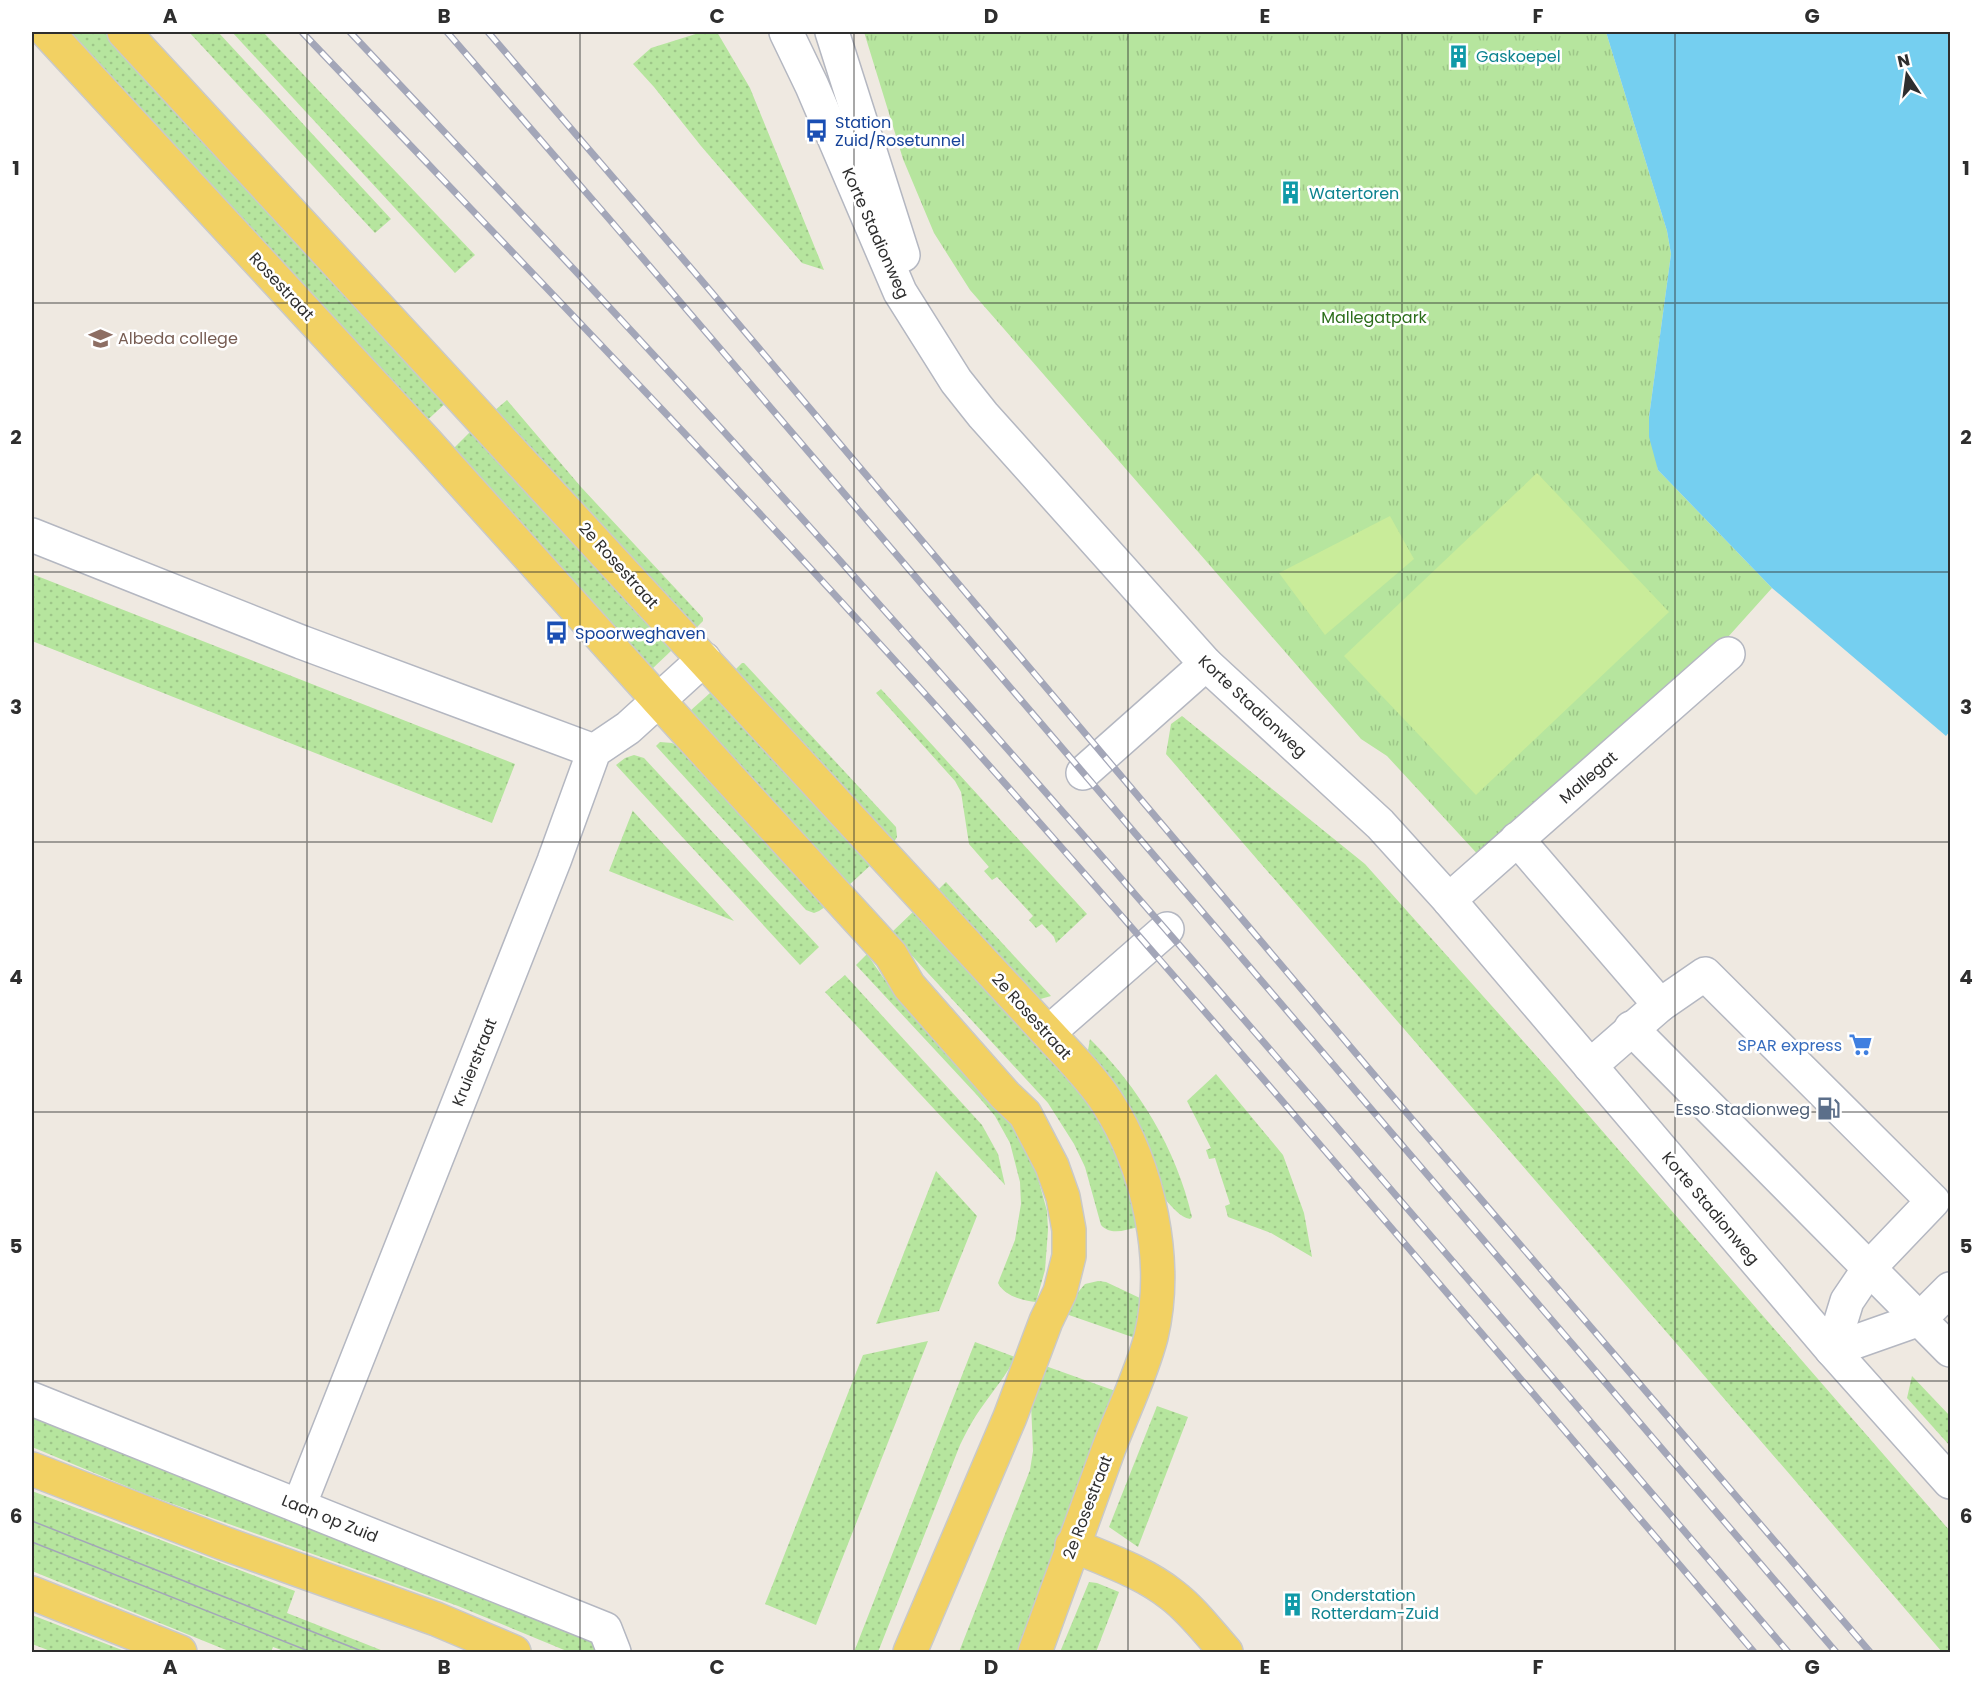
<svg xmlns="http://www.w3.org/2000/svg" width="1982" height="1684" font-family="Poppins,sans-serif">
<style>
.grass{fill:url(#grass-dots)}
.park{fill:url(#park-tufts)}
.pitch{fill:#c9ec9a}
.water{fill:#75cff0}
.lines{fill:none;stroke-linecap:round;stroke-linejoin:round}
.minor-casing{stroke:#b4b7c1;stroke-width:36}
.major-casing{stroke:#c9c9c9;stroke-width:36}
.minor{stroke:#fff;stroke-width:33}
.major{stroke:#f2d163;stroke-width:33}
.tram{stroke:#a3a6b8;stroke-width:1.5}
.rail-casing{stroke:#a3a6b8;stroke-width:7}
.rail{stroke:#fff;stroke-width:4.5;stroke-dasharray:14;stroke-linecap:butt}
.grid{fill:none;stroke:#2e2e2e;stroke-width:1.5;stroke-opacity:0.55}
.labels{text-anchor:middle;stroke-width:5;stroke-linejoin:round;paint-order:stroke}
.culture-label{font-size:16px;fill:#0d838f;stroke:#fff;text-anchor:start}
.transit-label{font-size:16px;fill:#164399;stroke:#fff;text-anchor:start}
.street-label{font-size:16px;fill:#2e2e2e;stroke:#fff}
.park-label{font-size:16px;fill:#2c6e1b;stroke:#fff}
.education-label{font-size:16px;fill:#785e54;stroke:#fff;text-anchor:start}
.shop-label{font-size:16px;fill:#366cbe;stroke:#fff;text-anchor:end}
.service-label{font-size:16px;fill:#4e5e75;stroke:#fff;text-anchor:end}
.neatline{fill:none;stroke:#2e2e2e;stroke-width:2}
.grid-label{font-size:20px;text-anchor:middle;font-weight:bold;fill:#2e2e2e}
</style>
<defs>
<pattern id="grass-dots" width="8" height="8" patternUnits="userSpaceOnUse" patternTransform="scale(1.5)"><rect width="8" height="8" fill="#b6e59e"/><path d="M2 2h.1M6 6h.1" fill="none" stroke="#9dc588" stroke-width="1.8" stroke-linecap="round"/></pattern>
<pattern id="park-tufts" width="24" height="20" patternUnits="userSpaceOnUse" patternTransform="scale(1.5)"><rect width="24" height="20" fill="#b6e59e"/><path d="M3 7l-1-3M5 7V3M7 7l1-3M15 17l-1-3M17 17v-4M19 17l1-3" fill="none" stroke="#9dc588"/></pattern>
</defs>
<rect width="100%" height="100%" fill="#efe9e1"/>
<!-- grass -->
<g class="grass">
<polygon points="59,32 105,32 447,402 422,425"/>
<polygon points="189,32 218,32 391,219 375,233"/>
<polygon points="232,32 263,32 475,255 455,273"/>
<polygon points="702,32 717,32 750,88 824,270 802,263 701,146 654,87 633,64 651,48"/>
<polygon points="507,400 581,487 703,618 703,621 696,628 494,411"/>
<polygon points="472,430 672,645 672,650 652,669 648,669 448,454"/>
<polygon points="32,574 515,764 492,823 32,641"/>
<polygon points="742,663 744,663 896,827 897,837 894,842 734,671"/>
<polygon points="881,689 1087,914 1056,943 1054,937 1042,924 1036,928 1029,920 1033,916 997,877 992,880 984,871 989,867 969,844 961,792 955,781 876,693"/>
<polygon points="710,693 716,693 873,863 848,886 690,711"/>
<polygon points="1182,716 1365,864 1558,1080 1950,1531 1950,1652 1942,1652 1792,1477 1166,754 1171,724"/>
<polygon points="660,742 672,743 681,748 825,907 819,911 814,913 806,910 656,746"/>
<polygon points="634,755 644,758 819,947 800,965 616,765 625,758"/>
<polygon points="633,810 633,811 734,921 609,871"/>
<polygon points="946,882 1051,996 1037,1000 937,891"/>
<path d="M915 910 1081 1091 1102 1123 1127 1177 1138 1227C1125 1230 1111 1236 1101 1225L1085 1167 1074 1144 1048 1103 891 933Z"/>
<path d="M867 954 889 986 1011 1121 1036 1171 1047 1211 1048 1230 1045 1270 1036 1302C1024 1301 1004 1296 998 1283L1015 1240 1021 1204 1020 1182 1010 1143 995 1116 976 1094 856 965Z"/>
<polygon points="845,975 982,1125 998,1154 1005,1185 825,992"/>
<path d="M1090 1039C1139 1088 1176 1148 1192 1217L1190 1219C1180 1217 1172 1207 1165 1199L1085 1052 1088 1050Z"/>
<polygon points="1216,1074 1283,1155 1304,1213 1312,1257 1271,1233 1228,1217 1225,1206 1230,1204 1215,1158 1209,1159 1206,1150 1211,1148 1187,1101"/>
<polygon points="936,1171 977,1216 939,1311 876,1324"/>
<polygon points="1098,1281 1106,1282 1142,1299 1135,1338 1066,1314 1063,1310 1085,1284"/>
<polygon points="928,1341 816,1625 765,1604 863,1355"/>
<path d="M975 1342 1015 1357C1007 1375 995 1388 984 1404 974 1417 967 1431 960 1445L878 1652H854Z"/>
<polygon points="1040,1364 1121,1393 1019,1652 959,1652 1030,1470 1033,1451 1031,1403"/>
<polygon points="1912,1376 1950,1416 1950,1446 1907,1398"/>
<polygon points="1157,1406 1188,1417 1138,1547 1109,1527"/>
<polygon points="32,1414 630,1652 569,1652 458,1606 145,1494 32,1447"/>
<polygon points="32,1491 295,1591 287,1613 386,1652 287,1652 273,1647 271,1652 231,1652 32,1571"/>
<polygon points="1089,1582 1097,1583 1119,1592 1096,1652 1060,1652"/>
<polygon points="32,1615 127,1652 53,1652 32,1644"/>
</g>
<!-- park -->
<polygon class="park" points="864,32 1606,32 1667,231 1671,254 1649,417 1658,470 1772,588 1701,667 1483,860 1387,756 1361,739 970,290 934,233 903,159"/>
<!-- pitch -->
<g class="pitch">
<polygon points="1537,473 1669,612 1476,795 1344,656"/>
<polygon points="1390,516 1414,559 1325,635 1279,573"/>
</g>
<!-- water -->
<polygon class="water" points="1606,32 1950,32 1950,731 1946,736 1772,588 1658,470 1649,437 1649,417 1671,254 1667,231"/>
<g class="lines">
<defs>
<g id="minor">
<polyline points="786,32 812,86 900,292 956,381 983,415 1206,664 1380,824 1449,900 1832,1350 1950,1482"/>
<polyline points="832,32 903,255"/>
<polyline points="32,535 301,642 594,751"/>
<polyline points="1083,773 1206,664"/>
<polyline points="1517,839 1660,1005"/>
<polyline points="1449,900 1728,654"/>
<polyline points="1631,1028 1950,1350"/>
<polyline points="1048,1033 1167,929"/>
<polyline points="1590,1066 1660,1005 1705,974 1933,1201 1870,1267 1847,1301 1832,1350"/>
<polyline points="1832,1350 1920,1319 1950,1289"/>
<polyline points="32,1399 605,1629 614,1652"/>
<polyline points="299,1506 554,861 594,751 628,728 704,659"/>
</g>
<g id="major">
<polyline points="47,32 426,442 658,700 891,955 909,986 1005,1095 1025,1114 1052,1166 1063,1197 1069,1230 1069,1256 1060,1292 1046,1321 1010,1417 910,1652"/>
<path d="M124 32C433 364 742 697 1048 1033 1068 1055 1091 1077 1107 1102 1149 1167 1169 1262 1151 1337 1141 1375 1123 1411 1109 1448 1084 1516 1059 1584 1035 1652"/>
<polyline points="32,1469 223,1543 436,1619 514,1652"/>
<path d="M1072 1545C1107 1560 1143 1572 1172 1595 1193 1611 1209 1633 1226 1652"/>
<polyline points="32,1593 180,1652"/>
</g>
</defs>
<!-- minor casing -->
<use href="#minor" class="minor-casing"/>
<!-- major casing -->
<use href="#major" class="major-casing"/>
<!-- minor -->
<use href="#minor" class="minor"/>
<!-- major -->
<use href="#major" class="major"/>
<!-- tram -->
<g class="tram">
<polyline points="32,1521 364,1652"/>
<polyline points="32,1542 311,1652"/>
</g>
<defs>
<g id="rail">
<path d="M302 32C523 264 747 494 961 734 1230 1036 1491 1345 1754 1652"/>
<path d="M350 32C494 185 640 337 780 494 1123 874 1455 1264 1788 1652"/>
<polyline points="447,32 610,220 1836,1652"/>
<polyline points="488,32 702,281 1381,1083 1870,1652"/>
</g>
</defs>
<!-- rail casing -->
<use href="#rail" class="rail-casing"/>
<!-- rail -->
<use href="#rail" class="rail"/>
</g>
<!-- grid -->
<path class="grid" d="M307 32V1652M580 32V1652M854 32V1652M1128 32V1652M1402 32V1652M1675 32V1652M32 303H1950M32 572H1950M32 842H1950M32 1112H1950M32 1381H1950"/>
<!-- icons -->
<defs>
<symbol id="building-bare" viewBox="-9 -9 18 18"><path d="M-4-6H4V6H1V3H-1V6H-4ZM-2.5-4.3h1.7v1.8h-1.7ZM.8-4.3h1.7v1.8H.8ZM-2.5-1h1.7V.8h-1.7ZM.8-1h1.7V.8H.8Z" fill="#0f9aa8" stroke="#fff" stroke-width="2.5" paint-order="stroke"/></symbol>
<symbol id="bus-bare" viewBox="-9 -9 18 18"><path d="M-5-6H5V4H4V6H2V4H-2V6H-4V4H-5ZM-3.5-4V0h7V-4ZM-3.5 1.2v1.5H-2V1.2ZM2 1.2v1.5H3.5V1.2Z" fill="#1a4fb4" stroke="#fff" stroke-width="2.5" paint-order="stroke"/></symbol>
<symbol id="university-bare" viewBox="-9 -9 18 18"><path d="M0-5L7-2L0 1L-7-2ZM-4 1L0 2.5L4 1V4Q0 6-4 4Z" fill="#8d6e63" stroke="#fff" stroke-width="2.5" paint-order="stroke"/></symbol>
<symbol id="supermarket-bare" viewBox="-9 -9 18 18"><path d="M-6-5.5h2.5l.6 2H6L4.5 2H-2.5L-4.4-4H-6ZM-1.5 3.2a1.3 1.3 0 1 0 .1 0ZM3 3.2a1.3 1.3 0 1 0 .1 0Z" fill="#3f7fe0" stroke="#fff" stroke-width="2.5" paint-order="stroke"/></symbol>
<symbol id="fuel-bare" viewBox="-9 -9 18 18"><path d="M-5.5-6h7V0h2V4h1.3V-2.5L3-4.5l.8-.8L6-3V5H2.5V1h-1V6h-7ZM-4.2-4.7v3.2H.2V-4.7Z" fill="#5c6f8a" stroke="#fff" stroke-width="2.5" paint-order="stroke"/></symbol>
</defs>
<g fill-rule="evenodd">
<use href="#building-bare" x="1442" y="40" width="33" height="33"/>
<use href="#bus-bare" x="800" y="114" width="33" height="33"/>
<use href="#building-bare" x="1274" y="176" width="33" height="33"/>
<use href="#university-bare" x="84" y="322" width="33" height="33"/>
<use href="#bus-bare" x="540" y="616" width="33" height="33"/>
<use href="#supermarket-bare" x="1844" y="1028" width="33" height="33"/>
<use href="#fuel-bare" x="1812" y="1092" width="33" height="33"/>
<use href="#building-bare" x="1276" y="1588" width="33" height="33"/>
</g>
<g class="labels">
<!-- culture labels -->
<g class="culture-label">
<text x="1476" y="62">Gaskoepel</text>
<text x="1309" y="199">Watertoren</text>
<text x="1311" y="1601">Onderstation<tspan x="1311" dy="18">Rotterdam-Zuid</tspan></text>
</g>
<!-- transit labels -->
<g class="transit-label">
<text x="835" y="128">Station<tspan x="835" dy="18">Zuid/Rosetunnel</tspan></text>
<text x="575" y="639">Spoorweghaven</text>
</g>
<!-- street labels -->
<g class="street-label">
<text transform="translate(876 233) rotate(66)" y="6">Korte Stadionweg</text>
<text transform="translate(282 286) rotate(47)" y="6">Rosestraat</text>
<text transform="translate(619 565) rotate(48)" y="6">2e Rosestraat</text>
<text transform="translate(1253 706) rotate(43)" y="6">Korte Stadionweg</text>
<text transform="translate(1588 777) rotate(-41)" y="6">Mallegat</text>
<text transform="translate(1032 1016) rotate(48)" y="6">2e Rosestraat</text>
<text transform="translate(474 1062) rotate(-68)" y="6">Kruierstraat</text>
<text transform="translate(1711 1208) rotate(50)" y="6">Korte Stadionweg</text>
<text transform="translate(1087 1507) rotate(-69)" y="6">2e Rosestraat</text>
<text transform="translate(330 1518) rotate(22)" y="6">Laan op Zuid</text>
</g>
<!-- park labels -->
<g class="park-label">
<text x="1374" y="323">Mallegatpark</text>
</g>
<!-- education labels -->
<g class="education-label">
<text x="118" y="344">Albeda college</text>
</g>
<!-- shop labels -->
<g class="shop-label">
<text x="1842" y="1051">SPAR express</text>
</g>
<!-- service labels -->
<g class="service-label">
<text x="1810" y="1115">Esso Stadionweg</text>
</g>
</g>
<!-- border -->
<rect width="1982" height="1684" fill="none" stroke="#ffffff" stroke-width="66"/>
<!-- north arrow -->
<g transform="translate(1907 75) rotate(347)" stroke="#ffffff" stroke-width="4.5" paint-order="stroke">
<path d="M0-4.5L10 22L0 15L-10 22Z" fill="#2e2e2e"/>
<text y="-9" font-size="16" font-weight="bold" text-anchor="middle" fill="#2e2e2e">N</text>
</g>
<rect x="33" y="33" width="1916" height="1618" class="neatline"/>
<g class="grid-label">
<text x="170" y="23">A</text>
<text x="444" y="23">B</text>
<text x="717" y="23">C</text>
<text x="991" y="23">D</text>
<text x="1265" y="23">E</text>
<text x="1538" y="23">F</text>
<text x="1812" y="23">G</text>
<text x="16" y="175">1</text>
<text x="1966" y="175">1</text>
<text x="16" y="444">2</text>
<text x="1966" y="444">2</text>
<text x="16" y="714">3</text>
<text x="1966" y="714">3</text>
<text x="16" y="984">4</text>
<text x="1966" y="984">4</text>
<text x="16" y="1253">5</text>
<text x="1966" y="1253">5</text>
<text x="16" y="1523">6</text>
<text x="1966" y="1523">6</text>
<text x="170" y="1674">A</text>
<text x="444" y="1674">B</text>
<text x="717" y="1674">C</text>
<text x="991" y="1674">D</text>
<text x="1265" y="1674">E</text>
<text x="1538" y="1674">F</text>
<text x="1812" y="1674">G</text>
</g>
</svg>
